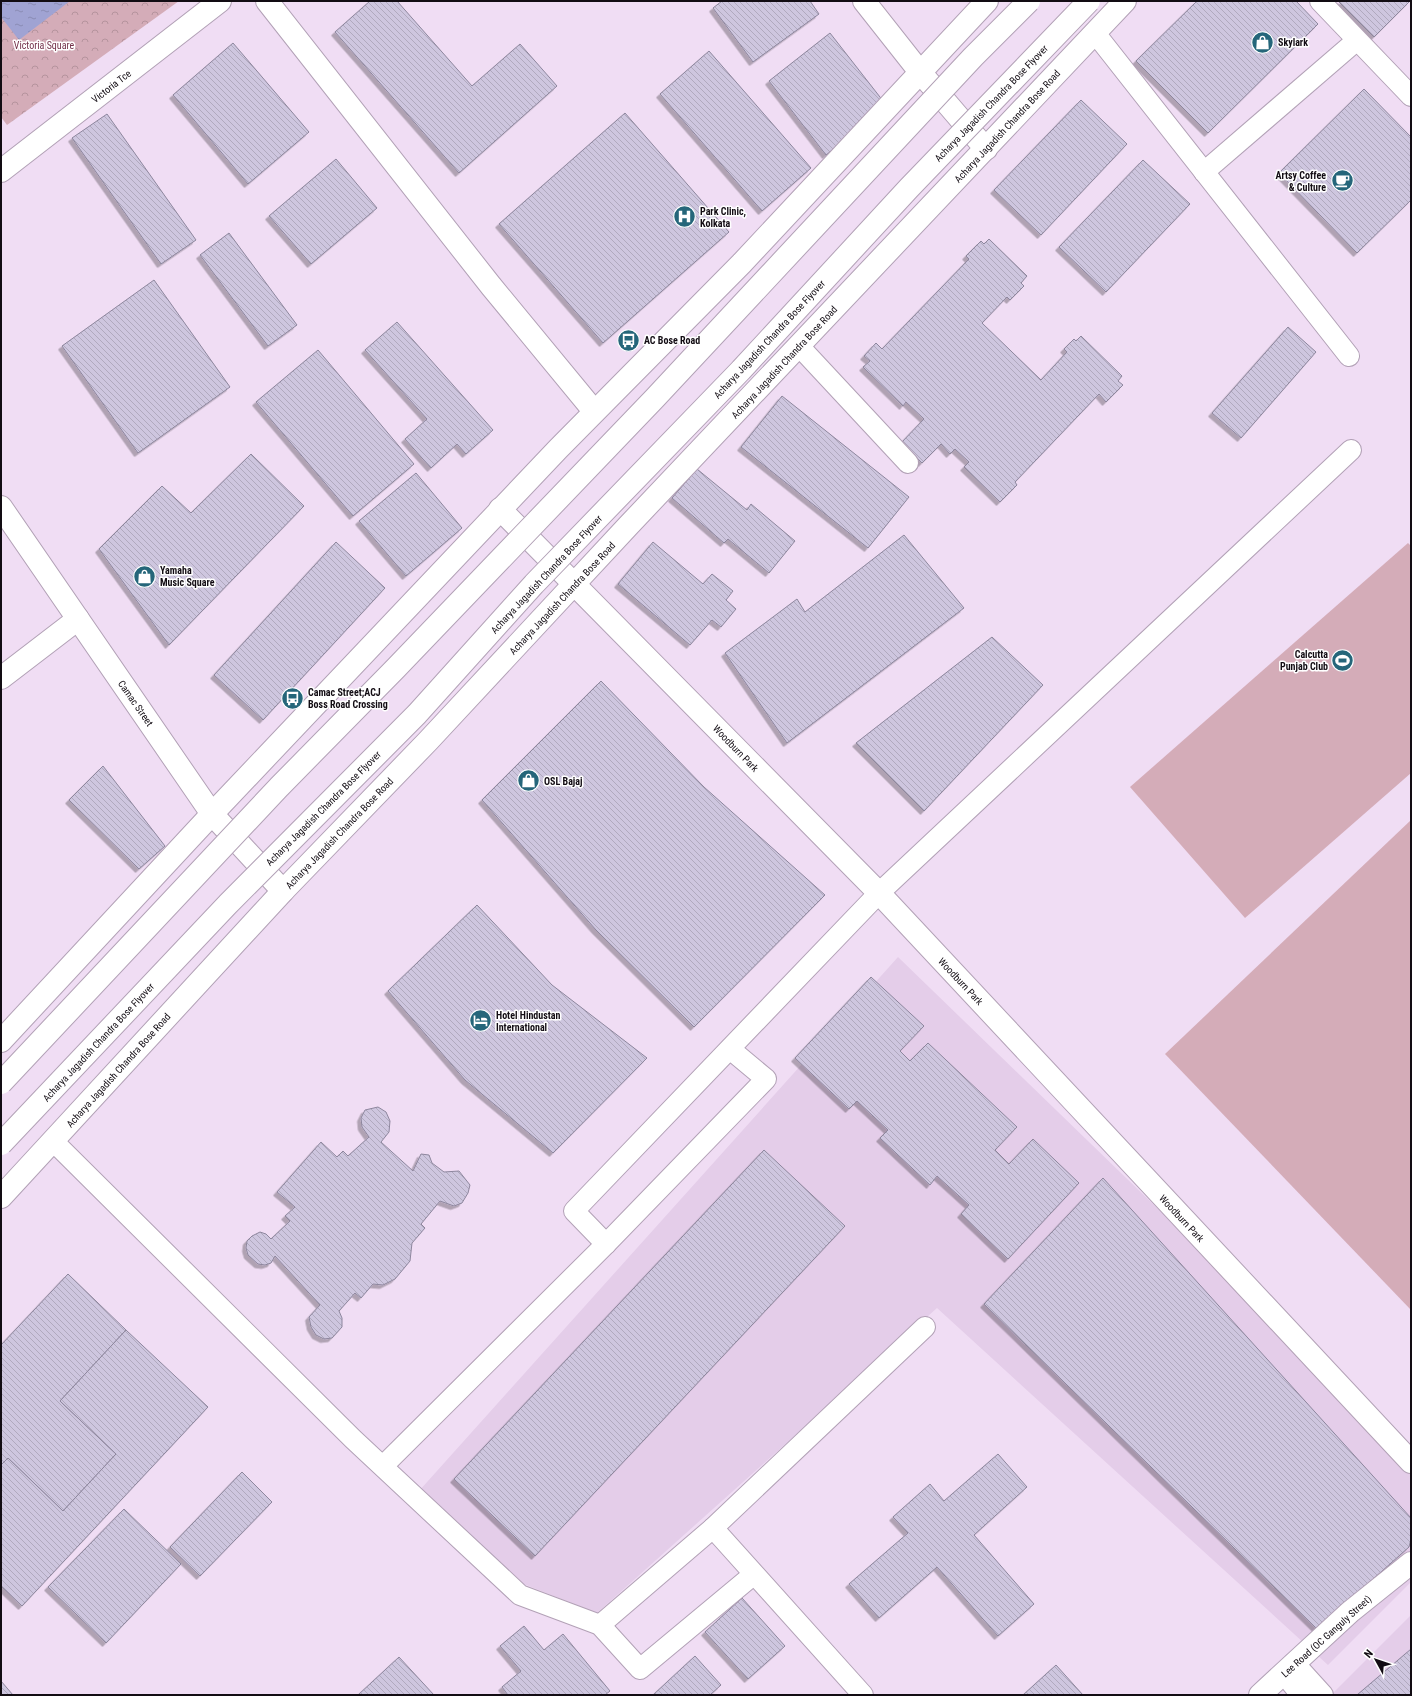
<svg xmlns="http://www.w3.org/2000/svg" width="1412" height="1696" font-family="'Roboto Condensed',sans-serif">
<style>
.built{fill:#e4cde9}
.forest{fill:url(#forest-crowns)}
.pitch{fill:#d4acb8}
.water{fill:url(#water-ripples)}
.building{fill:url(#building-back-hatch);stroke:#8d869d;filter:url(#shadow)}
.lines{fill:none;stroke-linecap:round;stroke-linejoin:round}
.service-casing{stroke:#b2a1b6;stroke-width:22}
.minor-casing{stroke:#b2a1b6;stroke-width:24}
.secondary-casing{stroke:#b2a1b6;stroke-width:24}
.primary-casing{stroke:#b2a1b6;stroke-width:24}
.service{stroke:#fff;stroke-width:20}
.minor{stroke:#fff;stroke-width:22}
.secondary{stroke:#fff;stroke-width:22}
.primary{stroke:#fff;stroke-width:22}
.motorway-bridge-casing{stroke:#b2a1b6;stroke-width:24;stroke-linecap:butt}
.motorway-bridge{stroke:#fff;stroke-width:22}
.labels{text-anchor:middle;stroke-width:3;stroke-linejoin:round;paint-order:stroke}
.poi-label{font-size:10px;font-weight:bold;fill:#120c13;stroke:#fff;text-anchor:start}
.park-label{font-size:10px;fill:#733049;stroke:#fff}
.street-label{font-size:10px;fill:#120c13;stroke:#fff}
</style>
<defs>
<pattern id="forest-crowns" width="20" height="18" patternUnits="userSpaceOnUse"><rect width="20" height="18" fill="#d4acb8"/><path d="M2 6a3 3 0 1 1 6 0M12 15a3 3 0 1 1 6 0" fill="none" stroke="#b5939d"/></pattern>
<pattern id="water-ripples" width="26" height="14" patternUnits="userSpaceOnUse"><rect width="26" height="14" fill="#a0a3d3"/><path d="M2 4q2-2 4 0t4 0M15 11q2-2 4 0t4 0" fill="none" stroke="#898bb4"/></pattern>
<pattern id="building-back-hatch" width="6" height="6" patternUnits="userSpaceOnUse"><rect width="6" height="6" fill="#cec6df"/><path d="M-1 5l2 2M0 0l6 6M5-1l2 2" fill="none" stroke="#b0a9be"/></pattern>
<filter id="shadow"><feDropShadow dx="-3.5" dy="3.5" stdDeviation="0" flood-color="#0004"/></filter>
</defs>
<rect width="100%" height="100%" fill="#f0ddf4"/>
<!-- built -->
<g class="built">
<polygon points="898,957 1411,1454 1411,1582 1328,1665 937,1308 597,1613 521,1583 419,1491"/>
<polygon points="1411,1615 1411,1695 1331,1695"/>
</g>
<!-- forest -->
<polygon class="forest" points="1,1 179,1 7,125 1,117"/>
<!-- pitch -->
<g class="pitch">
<polygon points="1408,543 1411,546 1411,773 1245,918 1130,787"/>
<polygon points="1411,820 1411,1310 1165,1054"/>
</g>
<!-- water -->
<polygon class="water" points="1,1 70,1 19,40 1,17"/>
<!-- building -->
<g class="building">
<polygon points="370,1 397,1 472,86 520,44 557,86 459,173 335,32"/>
<polygon points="722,1 810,1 819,14 753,62 713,8"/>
<polygon points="1197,1 1296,1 1318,24 1208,133 1136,61"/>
<polygon points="1338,1 1410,1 1374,37"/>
<polygon points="830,33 887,106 826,155 769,81"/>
<polygon points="233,43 309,132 248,184 173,95"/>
<polygon points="709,51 811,168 762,211 660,94"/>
<polygon points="1364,89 1411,137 1411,200 1357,253 1279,173"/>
<polygon points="1081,100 1127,144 1041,235 994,190"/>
<polygon points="625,113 729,232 603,343 499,224"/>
<polygon points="107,114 196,240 161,264 72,138"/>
<polygon points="336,159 377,208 311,264 269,216"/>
<polygon points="1143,160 1190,204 1106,292 1059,247"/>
<polygon points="229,233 297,325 268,346 200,255"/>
<polygon points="989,239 1027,276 1021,283 1024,286 1010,300 1007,297 982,323 1041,380 1067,352 1064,349 1074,339 1076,341 1081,336 1122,376 1118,381 1123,385 1106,402 1099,394 1015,482 1017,485 1000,502 964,467 969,462 955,449 950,454 941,444 922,463 901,443 924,419 906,402 903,406 863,367 870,361 864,356 876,343 882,349 969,259 966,256 981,241 984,244"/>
<polygon points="154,280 230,387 138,453 62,346"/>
<polygon points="397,322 493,430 466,454 457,444 431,468 405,439 427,419 365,350"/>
<polygon points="1288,327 1316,352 1241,438 1212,413"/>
<polygon points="318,350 414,464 353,516 256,402"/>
<polygon points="782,396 909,497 868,548 741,447"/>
<polygon points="251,454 304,506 169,645 99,549 162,486 191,513"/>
<polygon points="697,469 747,510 751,504 795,541 769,573 728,539 724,543 672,498"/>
<polygon points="416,473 462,528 406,576 359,521"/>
<polygon points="904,535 964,608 787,743 725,653 797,599 805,612"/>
<polygon points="336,542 385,588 263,720 214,675"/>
<polygon points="653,542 703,584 712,574 733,591 726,600 736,609 721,627 712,620 690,645 618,584"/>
<polygon points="992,637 1043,685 924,811 856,743"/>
<polygon points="601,681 704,787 825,895 694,1027 596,930 482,800"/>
<polygon points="103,766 165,846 139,869 69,800"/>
<polygon points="477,905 552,985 647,1058 553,1153 465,1080 388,991"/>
<polygon points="871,977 924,1026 900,1051 910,1061 928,1043 1017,1127 995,1150 1009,1164 1033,1139 1079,1183 1008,1259 961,1214 969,1205 937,1176 930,1185 880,1138 888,1130 857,1101 849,1109 795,1058"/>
<polygon points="378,1107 386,1112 390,1121 389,1132 381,1142 413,1171 421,1154 429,1155 432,1163 444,1172 459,1171 470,1185 468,1193 462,1203 454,1206 440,1201 421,1224 425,1228 412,1243 410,1261 395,1279 383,1285 373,1284 361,1298 355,1293 339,1311 342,1318 342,1327 332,1338 324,1339 316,1335 311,1327 309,1317 320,1305 275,1256 271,1263 265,1265 258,1264 248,1255 246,1248 247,1241 252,1236 260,1232 266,1234 271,1239 290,1221 285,1216 295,1207 277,1192 321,1142 337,1157 343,1151 348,1156 369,1137 362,1127 361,1118 365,1110"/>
<polygon points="764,1150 845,1226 535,1556 454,1479"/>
<polygon points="1103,1178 1411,1518 1411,1539 1409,1547 1317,1629 984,1304"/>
<polygon points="68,1274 126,1330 60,1401 116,1454 63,1511 8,1458 1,1465 1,1345"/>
<polygon points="126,1330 208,1407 22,1606 1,1586 1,1465 8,1458 63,1511 116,1454 60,1401"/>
<polygon points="998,1454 1027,1487 974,1535 1034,1604 998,1636 937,1567 879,1618 849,1584 908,1533 893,1517 930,1484 944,1501"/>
<polygon points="242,1472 272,1502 200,1576 170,1547"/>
<polygon points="124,1509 181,1564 106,1643 48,1587"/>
<polygon points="742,1598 785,1646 748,1679 705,1632"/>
<polygon points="524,1626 544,1650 563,1634 610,1691 605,1695 508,1695 502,1687 521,1671 500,1646"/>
<polygon points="1411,1649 1411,1695 1357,1695"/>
<polygon points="695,1656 721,1685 710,1695 653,1695"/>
<polygon points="399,1657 434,1695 358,1695"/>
<polygon points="1056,1665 1083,1695 1023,1695"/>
<polygon points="1,1681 13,1695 1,1695"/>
</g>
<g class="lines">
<defs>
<g id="service">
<polyline points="1320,1 1411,96"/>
<polyline points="1095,33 1349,356"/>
<polyline points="1204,172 1356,41"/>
<polyline points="799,346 908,463"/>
<polyline points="53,1141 353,1439 520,1595 600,1625 640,1669 753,1575"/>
<polyline points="606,1244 574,1211 879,893 1351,450"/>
<polyline points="383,1466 606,1244 766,1079 730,1049"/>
<polyline points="713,1528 863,1695"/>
<polyline points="600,1625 713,1528 925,1327"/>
<polyline points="1294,1663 1323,1695"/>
<polyline points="1284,1674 1301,1695"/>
</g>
<g id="minor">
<polyline points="267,1 491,286 594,411"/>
<polyline points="864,1 920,72 986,149"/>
<polyline points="1,171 220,1"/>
<polyline points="500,509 879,893 1411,1462"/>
<polyline points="1,678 78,619"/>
<polyline points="1260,1695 1350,1612 1411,1563"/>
</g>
<polyline id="secondary" points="1,507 212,814 283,891"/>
<g id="primary">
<polyline points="1,1041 212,814 558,449 742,263 987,1"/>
<polyline points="1,1197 283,891 428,741 628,526 1125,1"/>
</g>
</defs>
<!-- service casing -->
<use href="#service" class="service-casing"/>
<!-- minor casing -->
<use href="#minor" class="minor-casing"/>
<!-- secondary casing -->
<use href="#secondary" class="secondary-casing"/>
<!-- primary casing -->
<use href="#primary" class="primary-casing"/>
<!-- service -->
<use href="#service" class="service"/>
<!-- minor -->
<use href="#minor" class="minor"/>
<!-- secondary -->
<use href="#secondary" class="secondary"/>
<!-- primary -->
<use href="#primary" class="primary"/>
<defs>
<g id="motorway-bridge">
<polyline points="1,1083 279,787 396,668 655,398 973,57 1029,1"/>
<polyline points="1,1144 228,904 417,714 534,584 741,370 909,188 1089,1"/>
</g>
</defs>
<!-- motorway-bridge casing -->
<use href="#motorway-bridge" class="motorway-bridge-casing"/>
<!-- motorway-bridge -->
<use href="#motorway-bridge" class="motorway-bridge"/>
</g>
<!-- icons -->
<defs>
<symbol id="shop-disc" viewBox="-11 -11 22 22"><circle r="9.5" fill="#25667a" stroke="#fff"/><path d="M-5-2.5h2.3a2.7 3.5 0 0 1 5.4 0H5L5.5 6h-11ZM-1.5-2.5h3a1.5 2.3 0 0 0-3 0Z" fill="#fff"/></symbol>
<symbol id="cafe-disc" viewBox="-11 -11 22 22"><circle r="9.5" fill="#25667a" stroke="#fff"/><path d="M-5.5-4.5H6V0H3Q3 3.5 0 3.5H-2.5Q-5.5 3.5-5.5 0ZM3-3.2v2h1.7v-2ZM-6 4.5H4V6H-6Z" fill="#fff"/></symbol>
<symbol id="hospital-disc" viewBox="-11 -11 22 22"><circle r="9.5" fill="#25667a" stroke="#fff"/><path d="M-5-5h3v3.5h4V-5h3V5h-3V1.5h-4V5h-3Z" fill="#fff"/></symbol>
<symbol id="bus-disc" viewBox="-11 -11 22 22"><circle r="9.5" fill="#25667a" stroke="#fff"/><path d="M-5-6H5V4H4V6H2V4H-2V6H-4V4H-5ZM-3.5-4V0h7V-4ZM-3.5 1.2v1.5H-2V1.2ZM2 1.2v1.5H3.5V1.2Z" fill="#fff"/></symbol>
<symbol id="stadium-disc" viewBox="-11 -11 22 22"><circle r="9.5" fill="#25667a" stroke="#fff"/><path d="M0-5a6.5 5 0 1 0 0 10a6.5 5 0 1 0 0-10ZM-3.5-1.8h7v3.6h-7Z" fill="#fff"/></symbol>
<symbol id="hotel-disc" viewBox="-11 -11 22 22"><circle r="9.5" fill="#25667a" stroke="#fff"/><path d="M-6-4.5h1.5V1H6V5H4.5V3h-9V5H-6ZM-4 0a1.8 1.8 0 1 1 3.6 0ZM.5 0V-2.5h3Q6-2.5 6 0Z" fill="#fff"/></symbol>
</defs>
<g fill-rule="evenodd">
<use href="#shop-disc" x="1250" y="30" width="25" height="25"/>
<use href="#cafe-disc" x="1330" y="168" width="25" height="25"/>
<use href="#hospital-disc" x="672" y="204" width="25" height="25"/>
<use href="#bus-disc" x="616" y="328" width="25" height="25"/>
<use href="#shop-disc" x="132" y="564" width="25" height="25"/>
<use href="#stadium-disc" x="1330" y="648" width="25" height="25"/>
<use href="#bus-disc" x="280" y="686" width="25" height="25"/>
<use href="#shop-disc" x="516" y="768" width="25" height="25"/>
<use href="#hotel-disc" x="468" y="1008" width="25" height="25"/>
</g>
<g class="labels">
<!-- poi labels -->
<g class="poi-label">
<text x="1278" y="46">Skylark</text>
<text x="1326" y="179" text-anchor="end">Artsy Coffee<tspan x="1326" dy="12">&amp; Culture</tspan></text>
<text x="700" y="215">Park Clinic,<tspan x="700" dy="12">Kolkata</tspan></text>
<text x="644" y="344">AC Bose Road</text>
<text x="160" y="574">Yamaha<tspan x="160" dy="12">Music Square</tspan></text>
<text x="1328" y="658" text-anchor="end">Calcutta<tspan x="1328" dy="12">Punjab Club</tspan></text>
<text x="308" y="696">Camac Street;ACJ<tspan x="308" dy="12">Boss Road Crossing</tspan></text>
<text x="544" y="785">OSL Bajaj</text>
<text x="496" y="1019">Hotel Hindustan<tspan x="496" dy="12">International</tspan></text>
</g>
<!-- park labels -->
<g class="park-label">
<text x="44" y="49">Victoria Square</text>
</g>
<!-- street labels -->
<g class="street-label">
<text transform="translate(111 86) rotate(-38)" y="4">Victoria Tce</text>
<text transform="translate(991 103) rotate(-46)" y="4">Acharya Jagadish Chandra Bose Flyover</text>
<text transform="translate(1007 126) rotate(-47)" y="4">Acharya Jagadish Chandra Bose Road</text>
<text transform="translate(769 339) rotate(-47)" y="4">Acharya Jagadish Chandra Bose Flyover</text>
<text transform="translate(784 362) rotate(-47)" y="4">Acharya Jagadish Chandra Bose Road</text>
<text transform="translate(546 574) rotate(-47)" y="4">Acharya Jagadish Chandra Bose Flyover</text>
<text transform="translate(562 598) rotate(-47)" y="4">Acharya Jagadish Chandra Bose Road</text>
<text transform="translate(136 703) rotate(55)" y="4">Camac Street</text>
<text transform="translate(736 748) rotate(46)" y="4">Woodburn Park</text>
<text transform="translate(323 808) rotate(-45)" y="4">Acharya Jagadish Chandra Bose Flyover</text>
<text transform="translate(339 833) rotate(-46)" y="4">Acharya Jagadish Chandra Bose Road</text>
<text transform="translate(961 981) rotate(47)" y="4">Woodburn Park</text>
<text transform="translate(98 1042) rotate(-47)" y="4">Acharya Jagadish Chandra Bose Flyover</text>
<text transform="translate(118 1070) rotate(-48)" y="4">Acharya Jagadish Chandra Bose Road</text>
<text transform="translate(1182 1218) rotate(47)" y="4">Woodburn Park</text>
<text transform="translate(1326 1636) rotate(-42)" y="4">Lee Road (OC Ganguly Street)</text>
</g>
</g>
<!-- border -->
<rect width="1412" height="1696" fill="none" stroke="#120c13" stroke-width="4"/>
<!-- north arrow -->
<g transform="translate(1376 1660) rotate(310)" stroke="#ffffff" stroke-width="3" paint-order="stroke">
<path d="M0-3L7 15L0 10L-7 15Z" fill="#120c13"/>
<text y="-6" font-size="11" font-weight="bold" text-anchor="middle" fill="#120c13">N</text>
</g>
</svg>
